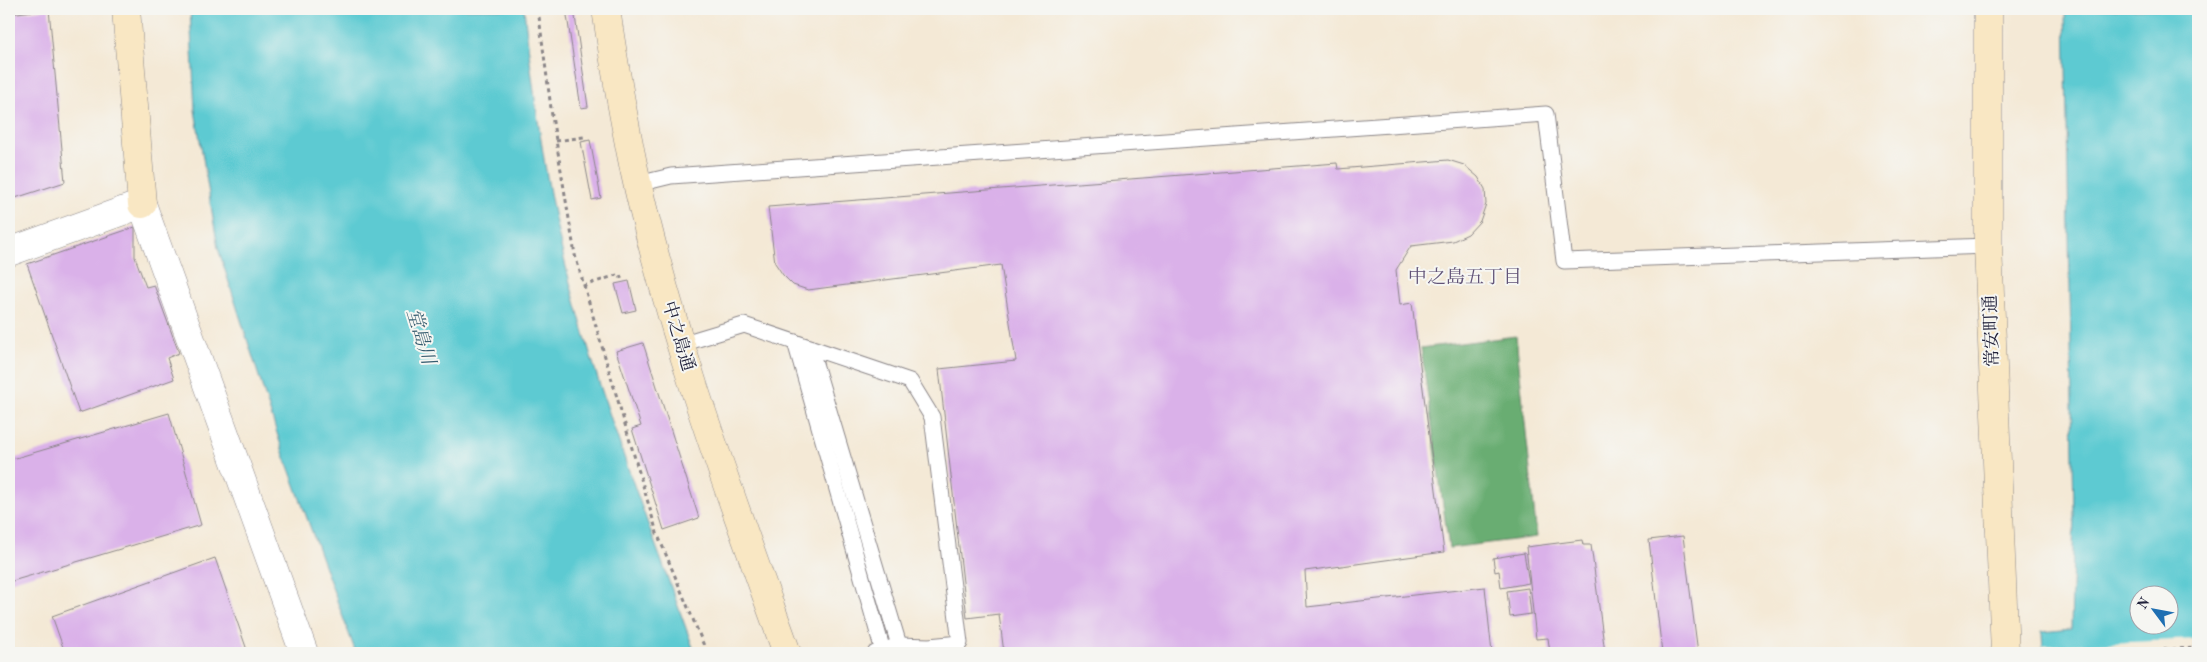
<svg xmlns="http://www.w3.org/2000/svg" width="2207" height="662" font-family="'Old Standard TT','Noto Serif JP',serif">
<style>
.forest{fill:#69ad72;stroke:#466856}
.water{fill:#5dcad2;stroke:#407686;fill-rule:evenodd}
.pier{fill:#f4e9d6}
.building{fill:#dab1e9}
.lines{fill:none;stroke-linecap:round;stroke-linejoin:round}
.lane-casing{stroke:#8b8688;stroke-width:17}
.street-casing{stroke:#8b8688;stroke-width:29}
.secondary-casing{stroke:#8b8688;stroke-width:29}
.path{stroke:#8b8688;stroke-width:3;stroke-dasharray:4 4;stroke-linecap:butt}
.lane{stroke:#fff;stroke-width:15}
.street{stroke:#fff;stroke-width:28}
.secondary{stroke:#f9e7c3;stroke-width:28}
.labels{text-anchor:middle;stroke-width:4;stroke-linejoin:round;paint-order:stroke}
.street-label{font-size:18px;fill:#22223b;stroke:#f6f6f2}
.neighbourhood-label{font-size:19px;fill:#625478;stroke:#f6f6f2}
.water-label{font-size:19px;font-style:italic;fill:#375d70;stroke:#f6f6f2}
</style>
<rect width="100%" height="100%" fill="#f6f6f2"/>
<filter id="ink" filterUnits="userSpaceOnUse"><feTurbulence type="fractalNoise" baseFrequency=".02" numOctaves="2"/><feDisplacementMap in="SourceGraphic" scale="10" xChannelSelector="R" yChannelSelector="G"/><feConvolveMatrix kernelMatrix="1 2 1 2 8 2 1 2 1" color-interpolation-filters="sRGB"/></filter>
<filter id="wash" filterUnits="userSpaceOnUse"><feTurbulence type="fractalNoise" baseFrequency=".0096" numOctaves="4" result="noise"/><feDisplacementMap in="SourceGraphic" scale="20" xChannelSelector="R" yChannelSelector="G"/><feGaussianBlur stdDeviation="1.12" result="paint"/><feColorMatrix in="noise" values="0 0 0 0 0 0 0 0 0 0 0 0 0 0 0 0 0 1.4 0 .05"/><feComposite in="paint" operator="in"/></filter>
<g filter="url(#wash)">
<rect width="100%" height="100%" fill="#f4e9d6"/>
<!-- forest -->
<polygon class="forest" points="1516,336 1537,537 1449,548 1421,348"/>
<!-- water -->
<g class="water">
<path d="M190 9H524C533 91 544 174 563 255 596 391 648 522 695 653H356L283 452 218 248 195 110Z"/>
<path d="M2065 9H2198V653H2043L2042 632 2071 629 2074 514ZM2140 594H2170V624H2140Z"/>
</g>
<!-- pier -->
<polygon class="pier" points="2198,639 2198,653 2043,653 2042,646"/>
<g id="blocks">
<!-- building -->
<g class="building">
<polygon points="49,9 65,182 9,200 9,14"/>
<polygon points="566,9 574,9 588,107 581,108"/>
<polygon points="590,140 601,198 592,200 581,142"/>
<polygon points="1448,160 1464,165 1478,177 1485,189 1486,204 1480,221 1468,234 1453,241 1411,246 1396,270 1400,305 1412,303 1444,552 1305,571 1307,607 1485,587 1492,653 1004,653 999,614 967,618 939,369 1016,361 1001,265 808,290 793,285 783,275 775,263 768,207 1337,163 1338,169"/>
<polygon points="135,227 135,257 146,287 154,285 179,353 167,358 174,379 79,413 27,264"/>
<polygon points="629,281 636,310 623,313 615,284"/>
<polygon points="643,343 699,518 664,530 632,429 641,426 616,351"/>
<polygon points="169,413 201,525 9,582 9,460"/>
<polygon points="1683,536 1698,653 1662,653 1649,540"/>
<polygon points="1582,540 1583,545 1591,545 1605,653 1550,653 1548,638 1536,639 1526,547"/>
<polygon points="1524,553 1529,583 1501,588 1499,571 1495,572 1493,558"/>
<polygon points="215,558 248,653 65,653 52,616"/>
<polygon points="1528,588 1531,614 1510,617 1507,591"/>
</g>
</g>
</g>
<g filter="url(#ink)">
<use href="#blocks" fill-opacity="0" stroke="#8b8688" stroke-width="1"/>
<g class="lines">
<defs>
<g id="lane">
<polyline points="638,184 671,176 1546,114 1564,261 1988,246"/>
<polyline points="795,342 883,651"/>
<polyline points="681,344 744,325 910,381 932,417 960,643 929,646 899,645 875,653"/>
<polyline points="810,347 899,645"/>
</g>
<polyline id="street" points="9,252 142,204 304,653"/>
<g id="secondary">
<polyline points="126,9 142,204"/>
<path d="M606 9C614 63 623 116 634 169 670 335 730 494 787 653"/>
<polyline points="1988,9 1988,246 2005,653"/>
</g>
</defs>
<!-- lane casing -->
<use href="#lane" class="lane-casing"/>
<!-- street casing -->
<use href="#street" class="street-casing"/>
<!-- secondary casing -->
<use href="#secondary" class="secondary-casing"/>
<!-- path -->
<g class="path">
<polyline points="538,9 552,116 575,255 657,533 707,653"/>
<polyline points="556,141 584,137 585,141"/>
<polyline points="583,286 620,274 622,282"/>
<polyline points="2076,653 2198,648"/>
</g>
<!-- lane -->
<use href="#lane" class="lane"/>
<!-- street -->
<use href="#street" class="street"/>
<!-- secondary -->
<use href="#secondary" class="secondary"/>
</g>
</g>
<g class="labels">
<!-- street labels -->
<g class="street-label">
<text transform="translate(1991 331) rotate(-92)" y="6">常安町通</text>
<text transform="translate(679 336) rotate(73)" y="6">中之島通</text>
</g>
<!-- neighbourhood labels -->
<g class="neighbourhood-label">
<text x="1465" y="283">中之島五丁目</text>
</g>
<!-- water labels -->
<g class="water-label">
<text transform="translate(422 336) rotate(73)" y="7">堂島川</text>
</g>
</g>
<!-- margin -->
<rect width="2207" height="662" fill="none" stroke="#f6f6f2" stroke-width="30"/>
<!-- north arrow -->
<g transform="translate(2154 610) rotate(302)"><circle r="24" fill="#f6f6f2" stroke="#a1a1a9"/>
<path d="M0-4L9 19L0 12L-9 19Z" fill="#1f6fb2"/>
<text y="-8" font-size="14" font-weight="bold" text-anchor="middle" fill="#22223b">N</text>
</g>
</svg>
